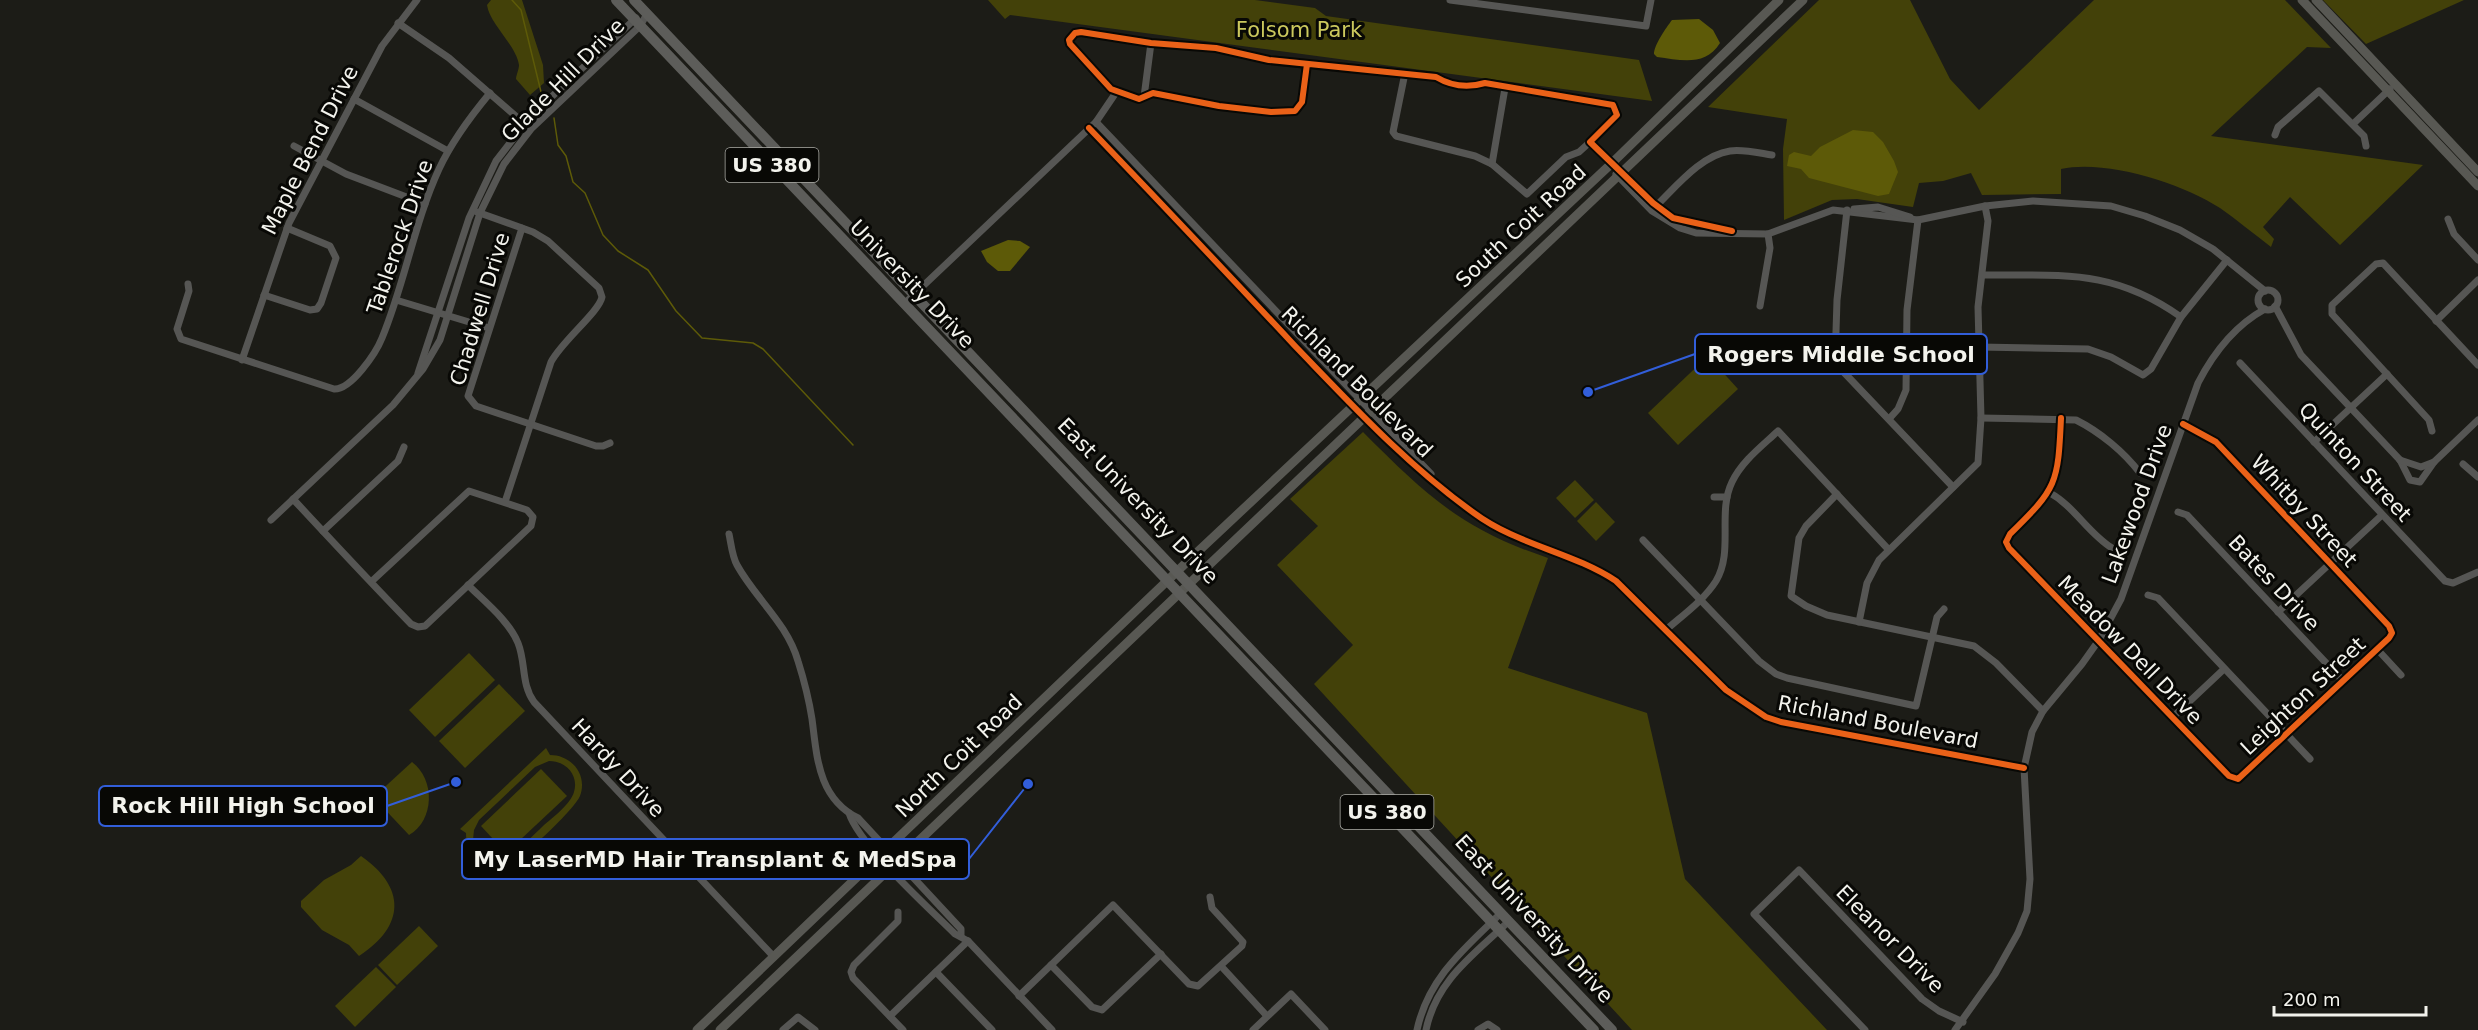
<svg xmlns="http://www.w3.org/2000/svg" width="2478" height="1030" font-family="'DejaVu Sans',sans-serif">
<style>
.green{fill:#434109;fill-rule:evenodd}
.water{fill:#5d5a08}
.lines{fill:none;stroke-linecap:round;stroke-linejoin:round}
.stream{stroke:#5d5a08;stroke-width:1.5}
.minor{stroke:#565654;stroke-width:7}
.major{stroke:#585853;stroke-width:9}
.highway{stroke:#5d5d5a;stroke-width:10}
.cycleway-casing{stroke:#080805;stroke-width:10}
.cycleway{stroke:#ea6118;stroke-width:6}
.labels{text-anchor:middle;stroke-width:6;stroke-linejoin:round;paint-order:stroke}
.shield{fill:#080805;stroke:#acaca7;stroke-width:1.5}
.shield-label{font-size:20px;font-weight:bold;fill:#f3f3ed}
.park-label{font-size:21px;fill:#cbc85d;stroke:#080805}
.street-label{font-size:21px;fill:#f3f3ed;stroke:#080805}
.leader{fill:none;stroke:#325eda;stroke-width:2}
.callout-dot{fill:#325eda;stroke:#080805;stroke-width:2}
.callout{fill:#080805;stroke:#325eda;stroke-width:2}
.callout-label{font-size:22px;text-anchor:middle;font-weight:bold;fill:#f3f3ed}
</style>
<rect width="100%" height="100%" fill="#1c1c17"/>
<!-- green -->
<g class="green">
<path d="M491 0H522L543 65 544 83 530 95 516 79C516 76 519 69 519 65 516 45 489 23 487 5Z"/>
<polygon points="988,0 1255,0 1315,8 1326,16 1639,60 1652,101 1010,15 1005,19"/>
<path d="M1819 0H1910L1950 79 1979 110 2094 0H2285L2331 48 2307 47 2211 136 2423 165 2340 245 2290 197 2263 227 2274 239 2271 247C2254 234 2237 220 2220 208 2182 183 2105 159 2061 169V194L1982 195 1971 173 1943 181 1919 183 1913 207 1857 199 1832 200 1784 220 1783 149 1787 119 1708 107Z"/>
<polygon points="2323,0 2464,0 2366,44"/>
<polygon points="1708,356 1738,389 1678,445 1648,413"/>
<path d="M1363 432C1426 495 1461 529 1548 558L1508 668 1647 713 1685 879 1827 1030H1632L1314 684 1353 645 1277 565 1318 526 1290 499Z"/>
<polygon points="1575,480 1594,500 1575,518 1556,498"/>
<polygon points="1596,502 1615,522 1596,541 1577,521"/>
<polygon points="469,653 495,680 435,737 409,710"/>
<polygon points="499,684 525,711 465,768 439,741"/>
<path d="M546 748 550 755C571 755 588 774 580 796 574 810 520 861 506 866 495 869 483 866 475 859 468 852 466 843 466 833L460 829ZM549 761C566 761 579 775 574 792 570 805 553 817 543 826 526 842 486 887 473 840L474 830 479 820 535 767Z"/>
<path d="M412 762C435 779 435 820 409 835L376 800V795Z"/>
<polygon points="541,769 567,796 506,853 481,826"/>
<path d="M361 856C406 887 406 926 359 956L349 945 322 930 301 907V901L324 880 351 865Z"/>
<polygon points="419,926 438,946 397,985 378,965"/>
<polygon points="376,967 396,987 355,1027 335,1006"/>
</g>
<!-- water -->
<g class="water">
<path d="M1699 19 1713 30 1720 43C1705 67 1681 60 1657 57L1654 54C1654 45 1666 28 1672 20Z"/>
<polygon points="1853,130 1873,132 1883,142 1894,161 1898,172 1889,194 1878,196 1809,178 1801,169 1787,166 1789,155 1794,152 1811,156 1820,147"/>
<polygon points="1008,240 1020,241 1030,247 1010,271 998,271 987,262 981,251"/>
</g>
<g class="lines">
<!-- stream -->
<g class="stream">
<polyline points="512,0 521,10 542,96"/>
<polyline points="554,118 558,145 566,156 573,182 585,193 603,235 618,251 648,270 676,311 702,338 753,343 763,349 853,445"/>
</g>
<!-- minor -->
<g class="minor">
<polyline points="1450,0 1646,26 1651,0"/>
<polyline points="398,23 449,58 527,126"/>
<path d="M1307 64 1302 102 1295 111 1271 112 1219 106 1153 93 1139 99 1111 89 1070 44 1069 40 1075 33 1081 32 1151 43 1216 48 1269 60 1436 77C1451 86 1468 88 1485 83L1613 105 1617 115 1590 142 1653 203 1673 218 1732 231"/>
<polyline points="1405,73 1393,132 1396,136 1475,156 1492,164 1527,194 1566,157 1579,152 1590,142"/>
<polyline points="1144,97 1151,43"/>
<polyline points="354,99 448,151"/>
<polyline points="1096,122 1431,474"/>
<polyline points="2353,124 2390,89"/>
<path d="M1089 128C1158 200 1227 273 1295 346 1352 405 1407 465 1474 513 1517 545 1572 552 1616 581L1726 690 1766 717 1781 722 2024 768"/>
<polyline points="2275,135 2278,127 2319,91 2364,136 2366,146"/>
<polyline points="294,146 346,174 425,204"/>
<polyline points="1492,164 1505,88"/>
<polyline points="1616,174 1652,211 1680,228 1696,233 1768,234 1833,210 1918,220 1985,206 2033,201 2111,206 2145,216 2180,230 2213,249 2265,291"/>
<path d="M1655 207C1675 188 1701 155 1730 151 1743 149 1759 153 1772 155"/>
<polyline points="1854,209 1878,207 1910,217"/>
<polyline points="1847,210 1837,300 1835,363 1953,487"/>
<path d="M477 212 533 232 548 241 599 288 602 297C599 312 562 341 551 362L505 502"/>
<polyline points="2448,219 2454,234 2478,260"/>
<polyline points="522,228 468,396 476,406 596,446 603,446 610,443"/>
<path d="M1983 275C2062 276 2112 268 2181 317"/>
<path d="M188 284 189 291 177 329 181 339 334 389C351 390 376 353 382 338 405 283 414 223 439 169 452 141 470 117 490 93"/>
<circle cx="2268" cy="300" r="10"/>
<polyline points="264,295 310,310 317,309 321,303 336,258 330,246 287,228"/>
<polyline points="396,300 489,328"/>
<polyline points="904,304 1096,122 1117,91"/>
<polyline points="1760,306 1770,248 1768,234"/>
<polyline points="2275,306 2301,355 2400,460 2410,480 2420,482 2434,462 2478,420"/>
<polyline points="2436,321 2478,280"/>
<polyline points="1979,347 2088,349 2111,357 2143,375 2151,369 2181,317 2227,260"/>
<polyline points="242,360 289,223 382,46 417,0"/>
<polyline points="2240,363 2445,581 2453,583 2478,572"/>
<polyline points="418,373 469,218 496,161 531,116 636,18"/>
<path d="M1981 418 2076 420C2100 432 2124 452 2140 473"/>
<path d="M2061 418C2058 484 2057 488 2010 534L2006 542 2009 548 2229 776 2238 779 2389 638 2392 633 2389 626 2216 442 2183 424"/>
<polyline points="1889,419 1898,409 1906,390 1907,310 1918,220"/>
<polyline points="2432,431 2429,420 2332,314 2332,305 2376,264 2383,263 2478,365"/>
<polyline points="2314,442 2387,374"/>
<polyline points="2400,460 2421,467 2434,462"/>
<polyline points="2463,464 2478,477"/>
<path d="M2050 493C2074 506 2088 533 2112 548"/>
<polyline points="1837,494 1806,526 1799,538 1791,596 1806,606 1827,615 1974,646 1996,663 2043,711"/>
<polyline points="1714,497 1727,497"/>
<path d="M293 499C332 541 371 583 411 624L418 627 425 626 531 526 533 517 527 510 469 491 371 582"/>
<polyline points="2178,512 2187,515 2343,681"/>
<polyline points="271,520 393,405 423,369 440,340 480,213 504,164 531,129 640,26 647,14"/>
<polyline points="323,531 398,461 404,447"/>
<path d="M729 534C731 543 732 556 737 565 755 598 787 623 798 661 804 680 809 700 812 719 817 757 818 798 858 818L961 929V935"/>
<polyline points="1643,540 1759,661 1776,674 1787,678 1916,706 1937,617 1944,609"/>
<path d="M468 585C485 602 509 621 518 643 526 663 521 684 534 702L774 957"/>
<polyline points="2148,595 2158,598 2310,759"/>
<polyline points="2278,612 2382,515"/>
<polyline points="1859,622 1867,583 1879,560 1978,463 1981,418 1978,307 1988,221 1985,206"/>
<path d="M1667 629C1683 615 1704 600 1716 581 1734 551 1717 513 1732 482 1742 461 1762 446 1778 431L1888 549"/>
<polyline points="2377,649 2401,675"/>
<polyline points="2173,717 2224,669"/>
<path d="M849 813C859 845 929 908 955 934L968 941 1052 1030"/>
<polyline points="898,912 898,921 854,965 851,972 853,978 903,1030"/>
<polyline points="1051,965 1092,1007 1102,1010 1161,954"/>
<polyline points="1221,966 1267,1016"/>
<polyline points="936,972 992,1030"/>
<polyline points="1019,996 1113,905 1189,984 1198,986 1242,946 1243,942 1212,908 1210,897"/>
<polyline points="890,1016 968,941"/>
<polyline points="783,1030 798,1017 815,1030"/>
<polyline points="1253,1030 1291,994 1325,1030"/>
<path d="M1417 1030C1428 978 1465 948 1501 913"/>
<path d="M1426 1030C1436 980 1475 954 1509 921"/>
<polyline points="1478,1030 1488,1024 1497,1030"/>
<polyline points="1865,1030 1754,914 1799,870 1922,999 1939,1011 1963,1022"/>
<path d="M1955 1030 1995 974 2018 933 2027 911 2030 879 2024 768 2032 732 2043 711 2082 664 2099 640 2121 599 2198 383C2214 352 2234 326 2265 309"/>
</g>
<!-- major -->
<g class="major">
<polyline points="2302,0 2478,186"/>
<polyline points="2316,0 2478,172"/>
<polyline points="697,1030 1190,559 1611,164 1779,0"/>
<polyline points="720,1030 1803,0"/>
</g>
<!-- highway -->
<g class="highway">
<polyline points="616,0 1594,1030"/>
<polyline points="634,0 1612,1030"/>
</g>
<defs>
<g id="cycleway">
<path d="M1307 64 1302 102 1295 111 1271 112 1219 106 1153 93 1139 99 1111 89 1070 44 1069 40 1075 33 1081 32 1151 43 1216 48 1269 60 1436 77C1451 86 1468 88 1485 83L1613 105 1617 115 1590 142 1653 203 1673 218 1732 231"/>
<path d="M1089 128C1158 200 1227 273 1295 346 1352 405 1407 465 1474 513 1517 545 1572 552 1616 581L1726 690 1766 717 1781 722 2024 768"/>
<path d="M2061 418C2058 484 2057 488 2010 534L2006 542 2009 548 2229 776 2238 779 2389 638 2392 633 2389 626 2216 442 2183 424"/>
</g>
</defs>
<!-- cycleway casing -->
<use href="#cycleway" class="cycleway-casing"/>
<!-- cycleway -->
<use href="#cycleway" class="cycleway"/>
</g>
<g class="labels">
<!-- shield labels -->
<g class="shield">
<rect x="725.5" y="148" width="93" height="34" rx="4.5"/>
<rect x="1340.5" y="795" width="93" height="34" rx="4.5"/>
</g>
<g class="shield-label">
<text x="772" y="172">US 380</text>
<text x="1387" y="819">US 380</text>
</g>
<!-- park labels -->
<g class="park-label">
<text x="1299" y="37">Folsom Park</text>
</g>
<!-- street labels -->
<g class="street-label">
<text transform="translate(563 80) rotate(-45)" y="7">Glade Hill Drive</text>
<text transform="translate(310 150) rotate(-63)" y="7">Maple Bend Drive</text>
<text transform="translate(1521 226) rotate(-43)" y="7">South Coit Road</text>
<text transform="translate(400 237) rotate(-71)" y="7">Tablerock Drive</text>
<text transform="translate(912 284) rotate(46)" y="7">University Drive</text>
<text transform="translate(480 309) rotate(-73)" y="7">Chadwell Drive</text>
<text transform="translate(1357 382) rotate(45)" y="7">Richland Boulevard</text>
<text transform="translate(2355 462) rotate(47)" y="7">Quinton Street</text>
<text transform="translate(1138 501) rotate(46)" y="7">East University Drive</text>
<text transform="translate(2137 504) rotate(-70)" y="7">Lakewood Drive</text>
<text transform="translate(2304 511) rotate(47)" y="7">Whitby Street</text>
<text transform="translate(2274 583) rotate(47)" y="7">Bates Drive</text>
<text transform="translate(2130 650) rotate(46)" y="7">Meadow Dell Drive</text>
<text transform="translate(2303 696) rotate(-43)" y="7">Leighton Street</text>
<text transform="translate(1878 722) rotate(11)" y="7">Richland Boulevard</text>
<text transform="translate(959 756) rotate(-44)" y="7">North Coit Road</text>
<text transform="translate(618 768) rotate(47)" y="7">Hardy Drive</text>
<text transform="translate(1534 919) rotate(47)" y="7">East University Drive</text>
<text transform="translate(1890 939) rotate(45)" y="7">Eleanor Drive</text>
</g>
</g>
<!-- callouts -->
<path class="leader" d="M1588 392L1695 354M456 782L387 806M1028 784L969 859"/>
<g class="callout-dot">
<circle cx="1588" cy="392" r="6"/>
<circle cx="456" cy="782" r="6"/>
<circle cx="1028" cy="784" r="6"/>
</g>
<g class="callout">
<rect x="1695" y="334" width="292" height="40" rx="6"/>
<rect x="99" y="786" width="288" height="40" rx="6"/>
<rect x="462" y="839" width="507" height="40" rx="6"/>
</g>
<g class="callout-label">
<text x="1841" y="362">Rogers Middle School</text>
<text x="243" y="813">Rock Hill High School</text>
<text x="715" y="867">My LaserMD Hair Transplant &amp; MedSpa</text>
</g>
<!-- scale -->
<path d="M2274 1006v9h152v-9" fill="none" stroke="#f3f3ed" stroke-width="3"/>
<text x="2283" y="1006" font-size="18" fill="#f3f3ed" stroke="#080805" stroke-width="4.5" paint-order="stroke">200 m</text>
</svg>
